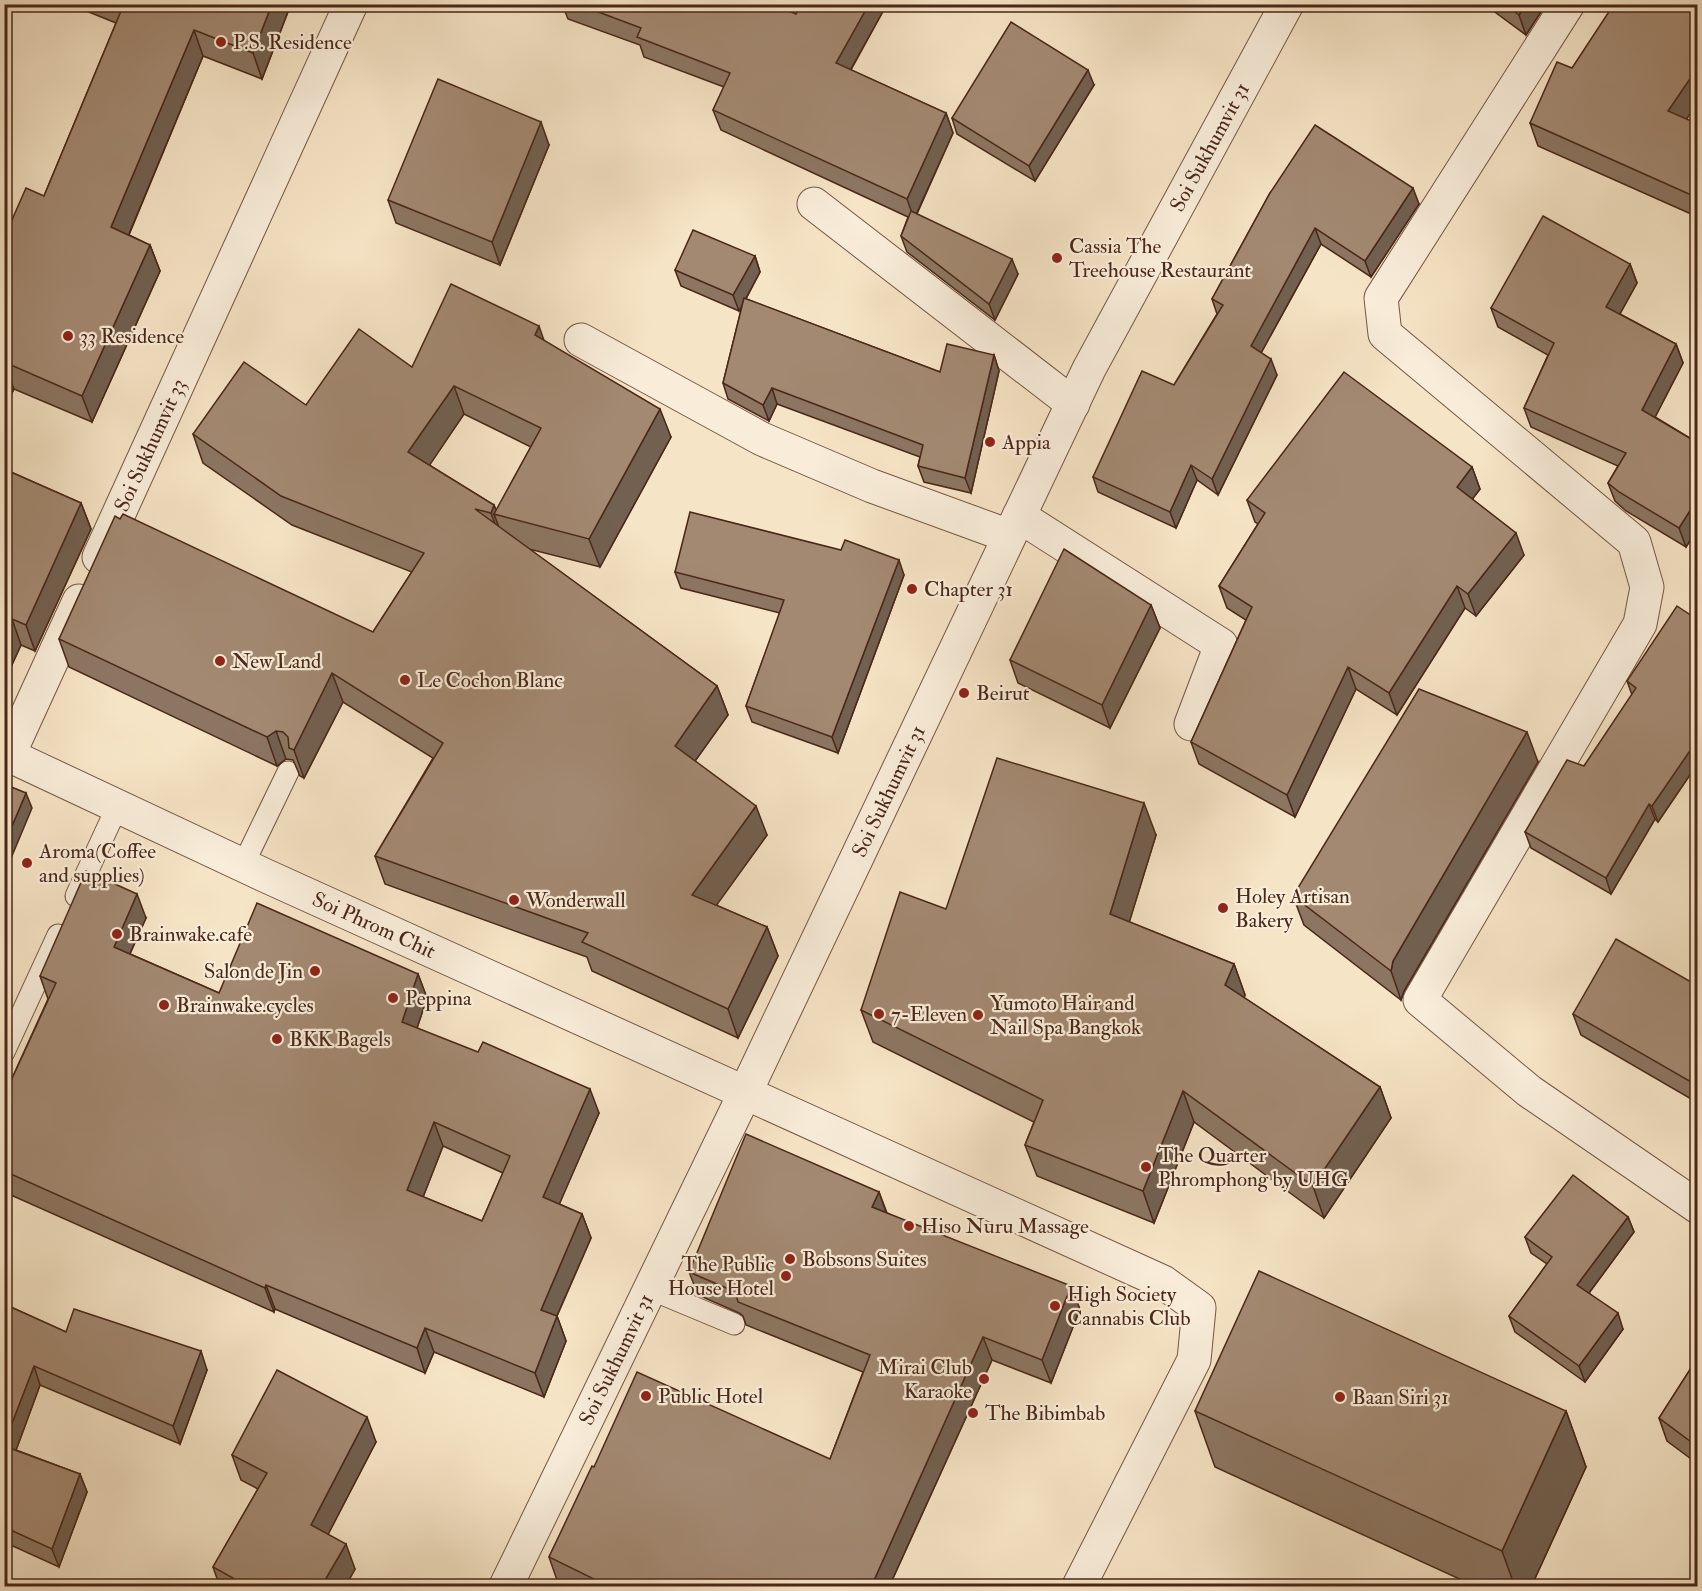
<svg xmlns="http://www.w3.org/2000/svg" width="1702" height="1591" font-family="'IM FELL Double Pica',serif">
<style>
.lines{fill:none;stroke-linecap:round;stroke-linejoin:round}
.service-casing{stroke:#755644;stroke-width:23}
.minor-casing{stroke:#755644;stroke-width:35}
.service{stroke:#f9edda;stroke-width:21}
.minor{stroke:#f9edda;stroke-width:33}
.wall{fill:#8c7662;stroke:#4a2718;stroke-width:1.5;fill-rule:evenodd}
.shaded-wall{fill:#726050;stroke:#4a2718;stroke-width:1.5}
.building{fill:#a38972;stroke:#4a2718;stroke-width:1.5;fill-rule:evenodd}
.poi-dot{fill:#8f2418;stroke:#f9edda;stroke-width:2}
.labels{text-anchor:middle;stroke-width:4.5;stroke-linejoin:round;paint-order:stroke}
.poi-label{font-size:21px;fill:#4a2718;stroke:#f9edda;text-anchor:start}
.street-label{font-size:21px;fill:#4a2718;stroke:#f9edda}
</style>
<rect width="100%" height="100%" fill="#f6e4c6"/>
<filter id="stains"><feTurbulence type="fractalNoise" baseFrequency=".00333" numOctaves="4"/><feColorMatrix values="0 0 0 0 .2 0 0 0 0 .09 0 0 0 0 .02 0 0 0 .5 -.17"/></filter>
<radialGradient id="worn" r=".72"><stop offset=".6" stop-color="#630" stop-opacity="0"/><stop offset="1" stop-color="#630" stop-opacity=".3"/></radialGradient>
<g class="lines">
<defs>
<g id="service">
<polyline points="243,865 288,772"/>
<polyline points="76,896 118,805"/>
<polyline points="4,1052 58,935"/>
<polyline points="650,1289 734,1324"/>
</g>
<g id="minor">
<polyline points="1568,4 1381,298 1385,334 1634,542 1647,587 1640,624 1420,1000 1529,1091 1698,1207"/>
<polyline points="814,204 1073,404"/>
<polyline points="581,340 762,439 872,486 1009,536"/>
<polyline points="1019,516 1221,645 1191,724"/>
<path id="s1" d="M99 557 351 4"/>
<path id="s2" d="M4 753 264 875 1163 1282 1199 1308 1194 1360 1079 1586"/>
<polyline points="6,754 15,741 79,601"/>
<path id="s3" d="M506 1586 745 1093 1089 369 1287 4"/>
</g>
</defs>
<!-- service casing -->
<use href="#service" class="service-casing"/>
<!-- minor casing -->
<use href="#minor" class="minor-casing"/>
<!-- service -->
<use href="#service" class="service"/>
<!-- minor -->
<use href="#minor" class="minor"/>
</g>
<!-- wall -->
<g class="wall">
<polygon points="69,4 291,4 262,79 203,56 129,235 150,245 160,271 92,422 14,389 4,409 4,238 44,196 116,23"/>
<polygon points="562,4 772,4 796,14 802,4 887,4 851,70 946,113 953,133 917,214 1018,274 995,320 907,252 901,236 908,217 721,130 713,110 724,87 644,57 640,45 568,19"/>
<polygon points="1484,4 1546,4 1526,35"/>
<polygon points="1698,4 1698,103 1686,119 1698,124 1698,217 1538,146 1530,123 1572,68"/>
<polygon points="1094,85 1035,181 957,134 952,118"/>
<polygon points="549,145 500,265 396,223 388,200"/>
<polygon points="1270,193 1419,204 1371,277 1321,244 1261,353 1277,375 1218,495 1197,480 1176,528 1098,492 1093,477 1174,385 1217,314 1212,299"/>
<polygon points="755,256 760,272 746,299 940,372 994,355 999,371 971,493 924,482 918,466 920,457 777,404 769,421 728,399 723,383 742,306 739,311 681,286 675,270"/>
<polygon points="1630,264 1637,283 1620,314 1676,344 1683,363 1655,417 1698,443 1698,528 1686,547 1626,511 1615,501 1608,483 1618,466 1531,427 1524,408 1548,355 1498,327 1491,308"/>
<path d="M544 341 671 437 600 567 529 549 717 686 728 715 695 761 767 835 716 905 767 927 778 956 738 1038 592 971 587 957 385 884 375 856 433 758 343 702 304 778 300 776 294 762 293 760 286 759 277 766 69 667 59 639 373 632 412 572 292 525 203 463 193 434 306 405 412 367ZM464 414 531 447 496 511 494 505 429 465Z"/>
<polygon points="1472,467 1480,489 1472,499 1524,555 1476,616 1465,608 1397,715 1356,689 1295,817 1199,764 1191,742 1246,620 1227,608 1219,586 1258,524 1255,522 1247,500"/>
<polygon points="4,469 81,503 91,529 35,651 21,645 4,682"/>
<polygon points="841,550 904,575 838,753 752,722 746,706 780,613 681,588 675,572"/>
<polygon points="1151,605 1160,628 1110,728 1018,683 1010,660"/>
<polygon points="1698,620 1698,763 1658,822 1655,819 1611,894 1531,848 1525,832 1584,766 1632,695 1627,681"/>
<polygon points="1538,762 1404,991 1401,1000 1304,925 1293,896"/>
<polygon points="1156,835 1129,922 1234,964 1245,995 1244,998 1380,1087 1391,1118 1324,1218 1194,1122 1154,1223 1037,1176 1025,1145 1034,1122 873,1042 861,1010 946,909"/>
<path d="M146 918 130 954 219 993 418 974 427 998 417 1028 599 1113 559 1204 582 1214 591 1238 557 1316 566 1341 544 1397 434 1352 425 1373 275 1309 274 1312 4 1192V1096L48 999 40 976ZM443 1146 503 1173 482 1221 423 1197Z"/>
<polygon points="1698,986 1698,1103 1581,1035 1573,1014"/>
<polygon points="879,1192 887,1213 1080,1309 1051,1383 992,1360 889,1587 570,1587 557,1580 549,1557 594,1467 830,1459 863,1372 746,1325 743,1316 739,1313 698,1295 689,1272"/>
<polygon points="1628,1217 1634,1232 1589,1293 1623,1329 1585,1382 1515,1332 1509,1316 1547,1264 1531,1253 1525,1237"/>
<polygon points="4,1304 66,1332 207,1370 180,1444 40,1385 16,1450 80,1474 87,1492 59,1567 4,1542"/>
<polygon points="1698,1357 1698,1464 1667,1441 1659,1418"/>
<polygon points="1195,1411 1566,1411 1586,1467 1531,1587 1477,1587 1215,1467"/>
<polygon points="376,1442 328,1534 355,1569 345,1587 220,1587 213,1567 258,1489 241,1480 232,1455"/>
</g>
<!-- shaded-wall -->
<g class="shaded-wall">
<polygon points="272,4 291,4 262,79 253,53"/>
<polygon points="869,4 887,4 843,83 836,63"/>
<polygon points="1526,4 1546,4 1526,35 1519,15"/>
<polygon points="194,30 203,56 121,253 111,227"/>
<polygon points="1698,67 1698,103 1676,134 1668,111"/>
<polygon points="1088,70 1094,85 1035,181 1029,166"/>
<polygon points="946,113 953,133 914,219 907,199"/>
<polygon points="541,122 549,145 500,265 492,242"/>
<polygon points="1413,188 1419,204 1371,277 1365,261"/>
<polygon points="1315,228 1321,244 1256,362 1251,346"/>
<polygon points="150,245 160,271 92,422 82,396"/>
<polygon points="755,256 760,272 739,311 733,295"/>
<polygon points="1012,259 1018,274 995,320 989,304"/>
<polygon points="1630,264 1637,283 1613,326 1606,307"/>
<polygon points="539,326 549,355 535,335"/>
<polygon points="1676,344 1683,363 1649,429 1642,410"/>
<polygon points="994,355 999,371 971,493 965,478"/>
<polygon points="1271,359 1277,375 1218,495 1212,479"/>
<polygon points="4,363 14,389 4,409"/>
<polygon points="454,386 464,414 419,481 408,452"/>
<polygon points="772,388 777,404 769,421 763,405"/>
<polygon points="660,409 671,437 600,567 589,539"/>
<polygon points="1191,465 1197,480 1176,528 1170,512"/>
<polygon points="1472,467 1480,489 1465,509 1457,487"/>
<polygon points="1698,498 1698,528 1686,547 1679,528"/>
<polygon points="81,503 91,529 35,651 26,625"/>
<polygon points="494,505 498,515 494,514 503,538 501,542 491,513"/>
<polygon points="1516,533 1524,555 1476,616 1468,594"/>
<polygon points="899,560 904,575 838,753 832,737"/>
<polygon points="1457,586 1465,608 1397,715 1389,693"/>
<polygon points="1151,605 1160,628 1110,728 1102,705"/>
<polygon points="12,619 21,645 4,682 4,635"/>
<polygon points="1348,667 1356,689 1295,817 1287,795"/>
<polygon points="332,673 343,702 304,778 294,750"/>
<polygon points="717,686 728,715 685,775 675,746"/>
<polygon points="276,731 286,759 277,766 267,737"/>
<polygon points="1527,732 1538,762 1404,991 1401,1000 1391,971 1393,961"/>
<polygon points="1698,739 1698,763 1658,822 1652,806"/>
<polygon points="26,793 32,808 4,875 4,845"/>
<polygon points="1144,803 1156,835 1122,946 1110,914"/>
<polygon points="1649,804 1655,819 1611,894 1606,878"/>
<polygon points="756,806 767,835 703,924 692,895"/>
<polygon points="137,894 146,918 122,971 114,947"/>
<polygon points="767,927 778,956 738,1038 728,1009"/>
<polygon points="1234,964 1245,995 1236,1017 1225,985"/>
<polygon points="418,974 427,998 411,1046 402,1022"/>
<polygon points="1380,1087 1391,1118 1324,1218 1313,1186"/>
<polygon points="590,1089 599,1113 552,1221 543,1197"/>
<polygon points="1183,1091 1194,1122 1154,1223 1143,1191"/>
<polygon points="434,1122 443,1146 416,1215 407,1190"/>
<polygon points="879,1192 887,1215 872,1207"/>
<polygon points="582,1214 591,1238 549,1334 541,1310"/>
<polygon points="1628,1217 1634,1232 1583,1301 1577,1285"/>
<polygon points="266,1285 275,1309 274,1312 265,1288"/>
<polygon points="1071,1286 1080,1309 1051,1383 1042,1360"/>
<polygon points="1618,1313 1623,1329 1585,1382 1579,1366"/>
<polygon points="557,1316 566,1341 544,1397 535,1373"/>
<polygon points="425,1328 434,1352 425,1373 417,1348"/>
<polygon points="983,1337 992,1360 889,1587 871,1587"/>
<polygon points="201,1351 207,1370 180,1444 173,1426"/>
<polygon points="34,1366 40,1385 11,1464 4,1444"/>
<polygon points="1566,1411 1586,1467 1531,1587 1515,1587 1502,1551"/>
<polygon points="367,1417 376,1442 320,1550 311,1525"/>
<polygon points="80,1474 87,1492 59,1567 52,1549"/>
<polygon points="346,1544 355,1569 345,1587 321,1587"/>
</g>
<!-- building -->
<g class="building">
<polygon points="124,4 272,4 253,53 194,30 111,227 150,245 82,396 4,362 4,238 26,188 44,196"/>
<polygon points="577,4 772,4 796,14 802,4 869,4 836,63 946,113 907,199 713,110 730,73 637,37 641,28"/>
<polygon points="1504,4 1526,4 1519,15"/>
<polygon points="1614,4 1698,4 1698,67 1668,111 1698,124 1698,198 1530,123 1557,62 1572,68"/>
<polygon points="1011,22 1088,70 1029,166 952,118"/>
<polygon points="438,79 541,122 492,242 388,200"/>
<polygon points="1315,125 1413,188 1365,261 1315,228 1251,346 1271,359 1212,479 1191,465 1170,512 1093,477 1142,371 1174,385 1223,305 1212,299 1270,193"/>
<polygon points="911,211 1012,259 989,304 901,236"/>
<polygon points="1543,216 1630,264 1606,307 1676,344 1642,410 1698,443 1698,498 1679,528 1619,492 1608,483 1626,453 1524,408 1554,343 1491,308"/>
<polygon points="693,230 755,256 733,295 675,270"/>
<polygon points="451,284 539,326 535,335 660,409 589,539 494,514 541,428 454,386 408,452 494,505 491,513 475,509 717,686 675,746 756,806 692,895 767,927 728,1009 582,942 588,933 375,856 443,743 332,673 294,750 289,748 288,737 283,732 276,731 267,737 59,639 115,516 120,519 123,514 373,632 424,553 281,496 193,434 244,362 306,405 359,329 412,367"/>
<polygon points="744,298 940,372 947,344 994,355 965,478 918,466 923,445 772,388 763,405 723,383"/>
<polygon points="1344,372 1472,467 1457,487 1516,533 1468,594 1457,586 1389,693 1348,667 1287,795 1191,742 1252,607 1219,586 1265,513 1247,500"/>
<polygon points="4,469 81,503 26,625 12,619 4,635"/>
<polygon points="690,512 841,550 845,540 899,560 832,737 746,706 784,600 675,572"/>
<polygon points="1064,549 1151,605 1102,705 1010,660"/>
<polygon points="1677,606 1698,620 1698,739 1652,806 1649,804 1606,878 1525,832 1567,760 1584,766 1636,688 1627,681"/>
<polygon points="1419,689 1527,732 1393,961 1391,971 1293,896"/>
<polygon points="997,758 1144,803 1110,914 1234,964 1225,985 1380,1087 1313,1186 1183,1091 1143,1191 1025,1145 1043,1100 861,1010 900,892 946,909"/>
<polygon points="4,784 26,793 4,845"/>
<path d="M86 871 137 894 114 947 219 993 257 903 418 974 402 1022 478 1052 483 1042 590 1089 543 1197 582 1214 541 1310 557 1316 535 1373 425 1328 417 1348 266 1285 265 1288 4 1171V1096L56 983 40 976ZM434 1122 510 1156 482 1221 407 1190Z"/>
<polygon points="1616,939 1698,986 1698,1086 1573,1014"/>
<polygon points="746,1134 879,1192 872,1207 1071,1286 1042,1360 983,1337 871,1587 610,1587 549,1557 592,1466 594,1467 637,1372 830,1459 870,1355 738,1302 736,1294 731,1290 689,1272"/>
<polygon points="1573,1175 1628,1217 1577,1285 1618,1313 1579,1366 1509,1316 1552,1257 1525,1237"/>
<polygon points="1259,1271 1566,1411 1502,1551 1195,1411"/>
<polygon points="4,1304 66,1332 74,1309 201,1351 173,1426 34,1366 4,1444"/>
<polygon points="1698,1357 1698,1447 1659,1418"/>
<polygon points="277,1370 367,1417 311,1525 346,1544 321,1587 228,1587 233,1578 213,1567 267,1473 232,1455"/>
<polygon points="4,1446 80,1474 52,1549 4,1527"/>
</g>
<!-- markers -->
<g class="poi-dot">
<circle cx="221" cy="42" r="6"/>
<circle cx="1057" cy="258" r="6"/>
<circle cx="68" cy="336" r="6"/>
<circle cx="990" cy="442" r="6"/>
<circle cx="912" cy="589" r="6"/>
<circle cx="220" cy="661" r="6"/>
<circle cx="405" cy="680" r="6"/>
<circle cx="964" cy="693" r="6"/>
<circle cx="27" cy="863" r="6"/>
<circle cx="514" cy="900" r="6"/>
<circle cx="1223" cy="908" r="6"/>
<circle cx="117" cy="934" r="6"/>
<circle cx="315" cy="971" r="6"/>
<circle cx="393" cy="998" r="6"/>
<circle cx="164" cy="1005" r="6"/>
<circle cx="879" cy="1014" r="6"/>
<circle cx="978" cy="1015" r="6"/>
<circle cx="277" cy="1039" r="6"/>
<circle cx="1146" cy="1167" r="6"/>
<circle cx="909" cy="1226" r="6"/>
<circle cx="790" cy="1259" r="6"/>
<circle cx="786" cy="1276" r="6"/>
<circle cx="1055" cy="1306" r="6"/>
<circle cx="984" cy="1379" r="6"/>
<circle cx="646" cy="1396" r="6"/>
<circle cx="1340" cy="1397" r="6"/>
<circle cx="973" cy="1413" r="6"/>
</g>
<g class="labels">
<!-- poi labels -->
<g class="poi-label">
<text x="233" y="49">P.S. Residence</text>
<text x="1069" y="253">Cassia The<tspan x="1069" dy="24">Treehouse Restaurant</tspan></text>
<text x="80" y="343">33 Residence</text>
<text x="1002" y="449">Appia</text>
<text x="924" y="596">Chapter 31</text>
<text x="232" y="668">New Land</text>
<text x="417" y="687">Le Cochon Blanc</text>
<text x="976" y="700">Beirut</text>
<text x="39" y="858">Aroma(Coffee<tspan x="39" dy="24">and supplies)</tspan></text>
<text x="1235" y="903">Holey Artisan<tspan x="1235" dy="24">Bakery</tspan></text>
<text x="526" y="907">Wonderwall</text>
<text x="129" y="941">Brainwake.cafe</text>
<text x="303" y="978" text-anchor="end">Salon de Jin</text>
<text x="405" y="1005">Peppina</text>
<text x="990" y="1010">Yumoto Hair and<tspan x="990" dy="24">Nail Spa Bangkok</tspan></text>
<text x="176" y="1012">Brainwake.cycles</text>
<text x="891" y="1021">7-Eleven</text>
<text x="289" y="1046">BKK Bagels</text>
<text x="1158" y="1162">The Quarter<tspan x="1158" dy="24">Phromphong by UHG</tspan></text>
<text x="921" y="1233">Hiso Nuru Massage</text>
<text x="802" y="1266">Bobsons Suites</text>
<text x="774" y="1271" text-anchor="end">The Public<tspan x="774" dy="24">House Hotel</tspan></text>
<text x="1067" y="1301">High Society<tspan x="1067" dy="24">Cannabis Club</tspan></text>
<text x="972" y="1374" text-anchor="end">Mirai Club<tspan x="972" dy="24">Karaoke</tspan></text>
<text x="658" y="1403">Public Hotel</text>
<text x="1352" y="1404">Baan Siri 31</text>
<text x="985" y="1420">The Bibimbab</text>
</g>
<!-- street labels -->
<g class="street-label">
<text dy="7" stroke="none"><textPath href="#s3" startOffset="1602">Soi Sukhumvit 31</textPath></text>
<text dy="7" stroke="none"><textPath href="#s1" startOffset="123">Soi Sukhumvit 33</textPath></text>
<text dy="7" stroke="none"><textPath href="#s3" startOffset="882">Soi Sukhumvit 31</textPath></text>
<text dy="7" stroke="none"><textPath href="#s2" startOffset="408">Soi Phrom Chit</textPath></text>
<text dy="7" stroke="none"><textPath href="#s3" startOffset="252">Soi Sukhumvit 31</textPath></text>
</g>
</g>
<!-- margin -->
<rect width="1702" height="1591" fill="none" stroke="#f6e4c6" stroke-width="24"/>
<rect x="6" y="6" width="1690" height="1579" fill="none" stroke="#4a2718" stroke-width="3"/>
<rect x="12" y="12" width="1678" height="1567" fill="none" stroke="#4a2718" stroke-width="1.5"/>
<rect width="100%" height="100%" filter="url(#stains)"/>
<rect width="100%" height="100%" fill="url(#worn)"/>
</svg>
